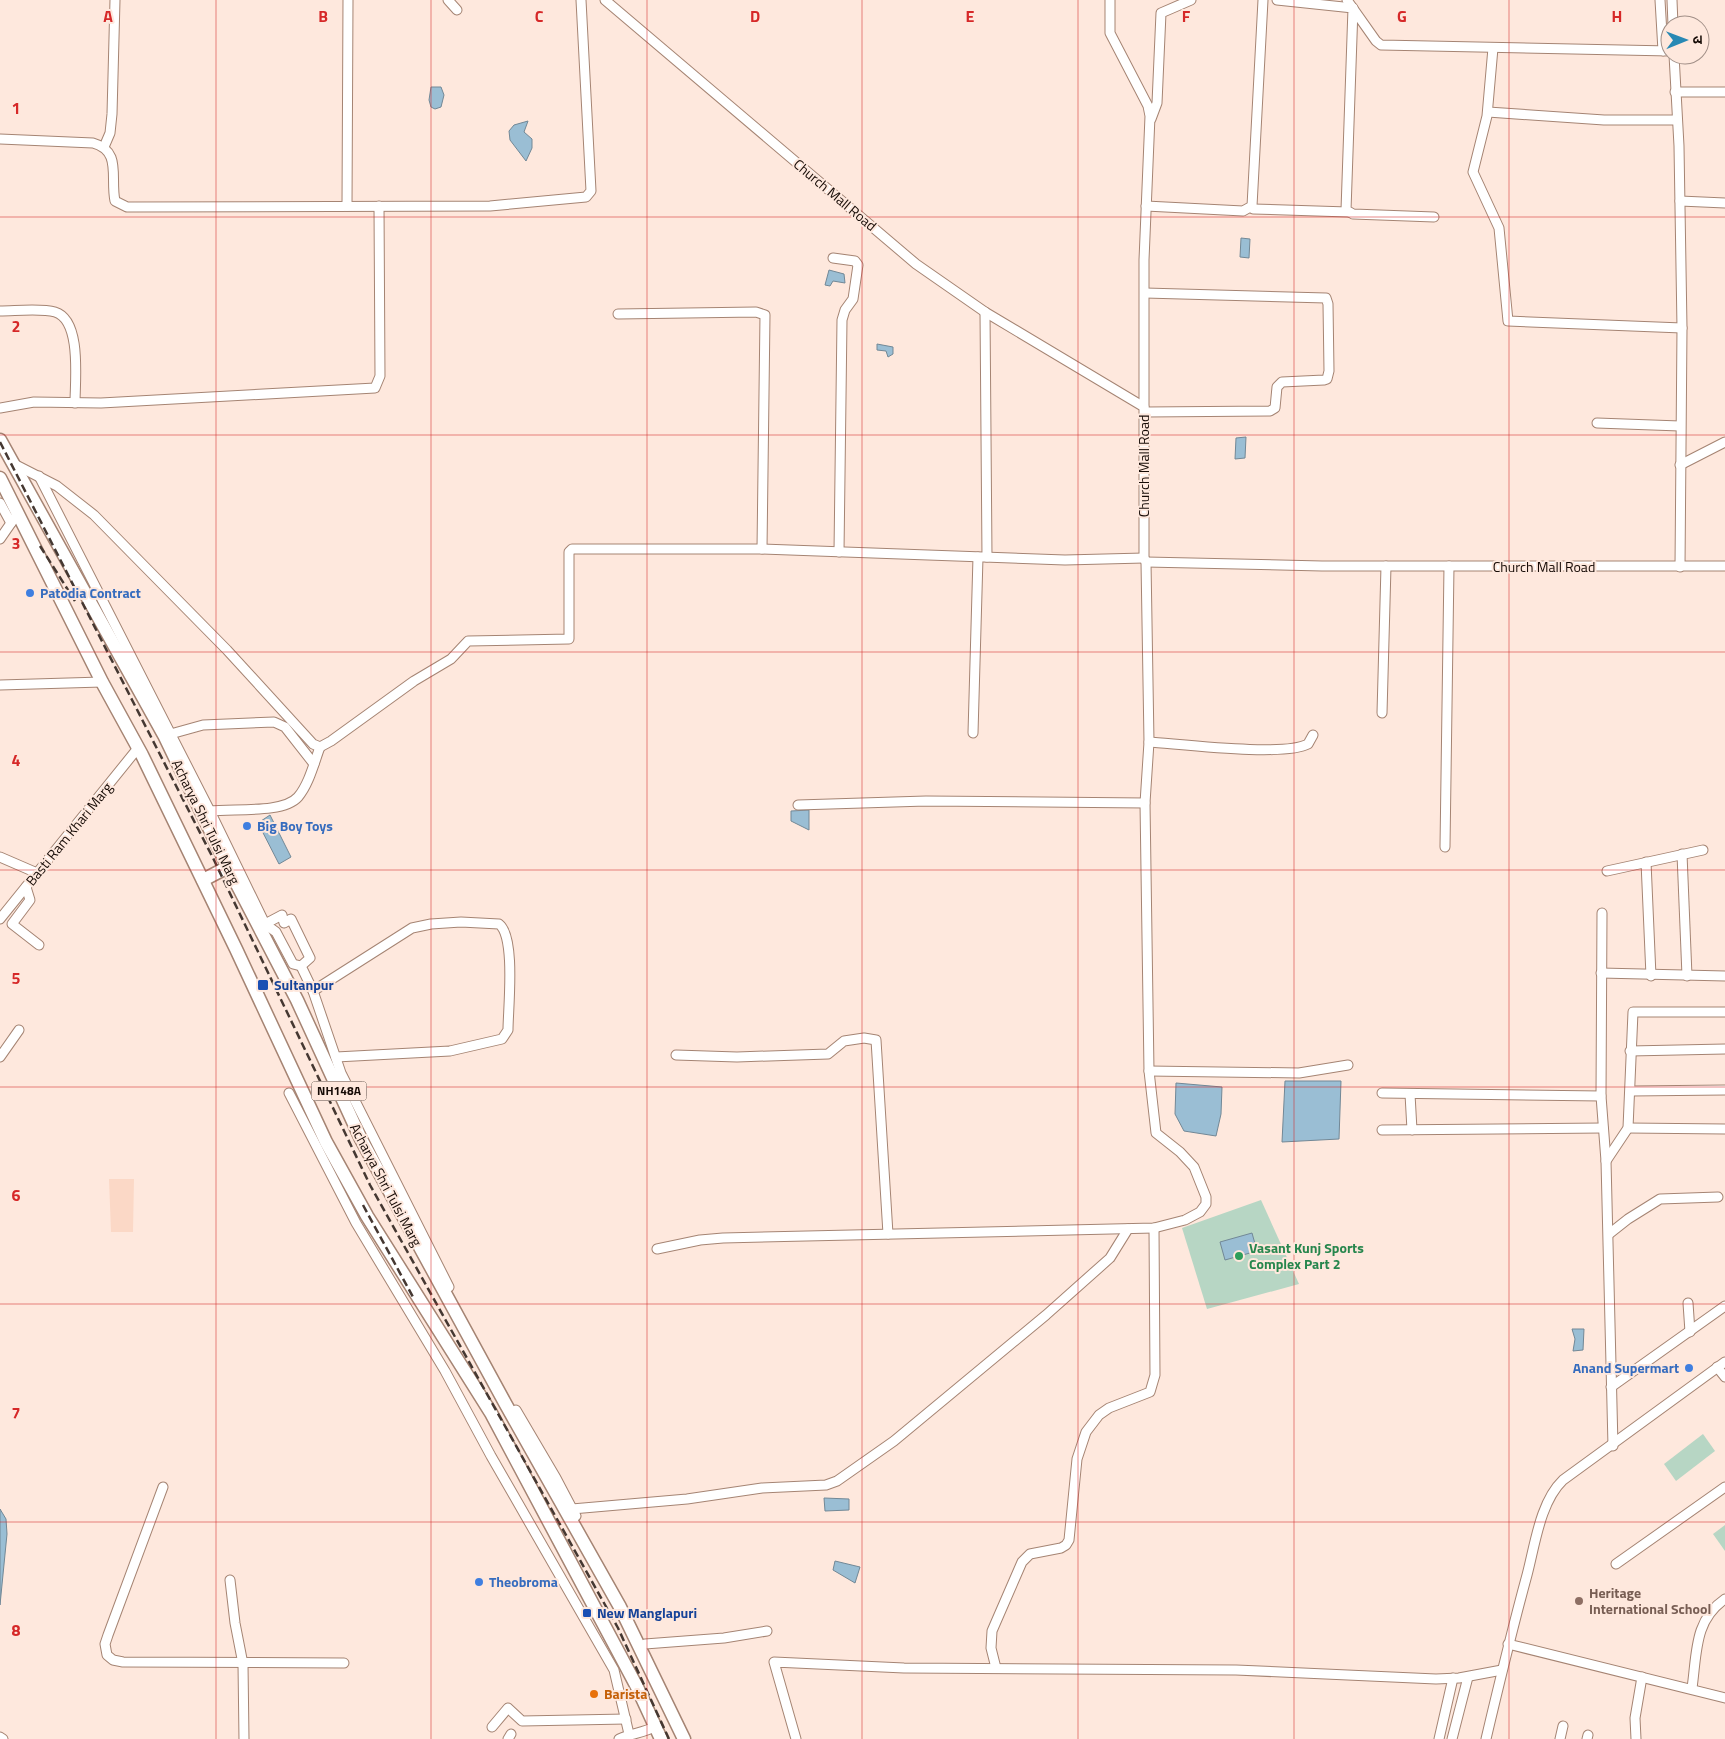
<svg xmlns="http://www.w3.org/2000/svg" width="1725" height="1739" font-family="'Titillium Web','Noto Sans Devanagari',sans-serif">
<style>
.built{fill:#fbd8c6}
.green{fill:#b7d6c4}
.water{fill:#9abed4;stroke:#728896}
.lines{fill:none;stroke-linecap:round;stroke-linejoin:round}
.minor-casing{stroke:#a58473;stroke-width:11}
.highway-casing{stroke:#a58473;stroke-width:15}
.minor{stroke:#fff;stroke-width:9}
.highway{stroke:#fff;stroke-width:12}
.rail{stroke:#453832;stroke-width:2.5;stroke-dasharray:8 4;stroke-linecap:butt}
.grid{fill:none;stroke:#d62828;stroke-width:1;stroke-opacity:0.55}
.shop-dot{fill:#3f7fe0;stroke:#fee8dd;stroke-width:2}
.transit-dot{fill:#1a4fb4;stroke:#fee8dd;stroke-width:2}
.leisure-dot{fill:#2e9e5b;stroke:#fee8dd;stroke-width:2}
.education-dot{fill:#8d6e63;stroke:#fee8dd;stroke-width:2}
.food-dot{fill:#e8710a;stroke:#fee8dd;stroke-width:2}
.labels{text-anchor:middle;stroke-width:4;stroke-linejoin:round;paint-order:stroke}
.shield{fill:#fee8dd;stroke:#5b4d46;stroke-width:1}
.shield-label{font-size:12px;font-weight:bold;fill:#150a05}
.street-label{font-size:14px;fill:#150a05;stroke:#fee8dd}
.shop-label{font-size:14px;font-weight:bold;fill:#366cbe;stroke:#fee8dd;text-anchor:start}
.transit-label{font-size:14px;font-weight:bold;fill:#164399;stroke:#fee8dd;text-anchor:start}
.leisure-label{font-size:14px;font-weight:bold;fill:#27864d;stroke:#fee8dd;text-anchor:start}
.education-label{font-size:14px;font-weight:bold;fill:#785e54;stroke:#fee8dd;text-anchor:start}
.food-label{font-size:14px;font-weight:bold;fill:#c56008;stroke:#fee8dd;text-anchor:start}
.grid-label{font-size:16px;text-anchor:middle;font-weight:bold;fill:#d62828;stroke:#fee8dd;stroke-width:4;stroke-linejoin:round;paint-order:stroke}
</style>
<rect width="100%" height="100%" fill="#fee8dd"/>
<!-- built -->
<polygon class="built" points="109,1179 134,1179 133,1232 111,1232"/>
<!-- green -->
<g class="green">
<polygon points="1261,1200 1299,1284 1207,1309 1182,1228"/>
<polygon points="1703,1434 1715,1451 1676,1481 1664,1464"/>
<polygon points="1725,1525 1725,1551 1713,1534"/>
</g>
<!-- water -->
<g class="water">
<polygon points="431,87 441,87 444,95 441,107 435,109 431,107 429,100"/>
<polygon points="528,121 524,132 532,139 532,148 526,161 510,140 509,131 514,125"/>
<polygon points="1241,238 1250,239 1249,258 1240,257"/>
<polygon points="829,270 844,274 845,283 833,281 830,286 825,285"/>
<polygon points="877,344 893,347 893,354 888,357 886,351 877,350"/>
<polygon points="1246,437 1245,458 1235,459 1236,438"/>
<polygon points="809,810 809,830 791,821 791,811"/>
<polygon points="270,815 291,857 279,864 258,823"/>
<polygon points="1285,1081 1341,1081 1339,1139 1282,1142"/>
<polygon points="1176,1083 1222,1087 1221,1114 1216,1136 1184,1131 1175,1114"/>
<polygon points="1252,1233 1257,1251 1225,1260 1220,1242"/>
<polygon points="1572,1329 1584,1329 1583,1350 1573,1351 1575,1339"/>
<polygon points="824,1498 849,1499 849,1510 825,1511"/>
<polygon points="0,1509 6,1519 7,1534 0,1605"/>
<polygon points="835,1561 860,1567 855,1583 833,1570"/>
</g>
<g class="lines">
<defs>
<g id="minor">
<polyline points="448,0 457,10"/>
<polyline points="605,0 916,264 985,312 1144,407 1144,558 1146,562 1149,742 1145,803 1149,1071 1156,1133 1180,1152 1194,1167 1206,1197 1206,1204 1200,1212 1185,1220 1154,1228 723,1238 700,1240 657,1249"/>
<polyline points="1110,0 1110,33 1148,106 1150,116 1144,260 1144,407"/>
<polyline points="1277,0 1353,8 1346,210 1353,214 1434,217"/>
<polyline points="1347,0 1376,41 1381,45 1670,51"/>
<polyline points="1660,0 1663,51"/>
<polyline points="1672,0 1673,25"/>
<polyline points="1493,48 1487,116 1473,172 1499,228 1508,321 1682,328"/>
<polyline points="1674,55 1679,146 1682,328 1680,567"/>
<polyline points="1675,92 1725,92"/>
<polyline points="1488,112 1604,120 1677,120"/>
<polyline points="1151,119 1157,103 1161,13 1191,0"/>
<path d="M0 139 93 143C122 151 110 177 115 201L127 207 490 206 586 197 591 191 581 0"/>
<polyline points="104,147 110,133 112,114 115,0"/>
<polyline points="1680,201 1725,203"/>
<polyline points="347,206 348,0"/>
<polyline points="1146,206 1243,211 1252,206 1263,0"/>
<polyline points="1253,209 1348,212"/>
<polyline points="833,258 855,261 858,265 853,299 845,310 842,320 839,552"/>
<polyline points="1145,293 1326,298 1328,304 1329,371 1327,379 1324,380 1282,382 1277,387 1275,408 1270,411 1146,412"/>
<path d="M0 311C15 311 41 308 55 312 82 320 75 381 75 403"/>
<polyline points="985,312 987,557"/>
<polyline points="618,314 756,312 765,315 762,549"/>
<polyline points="0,408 34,402 101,403 375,388 380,376 379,206"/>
<polyline points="1597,423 1680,426"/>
<polyline points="12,463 57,486 94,515 227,650 313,744 320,747 331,741 414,681 451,659 468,641 569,639 569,552 572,549 762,549 1065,560 1144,558"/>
<polyline points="1680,465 1725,442"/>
<polyline points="39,476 210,811 265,924 282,915 284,923 291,919 310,958 301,966 313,991 341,1073 449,1287"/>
<polyline points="0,503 11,523"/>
<polyline points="0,539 18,513"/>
<polyline points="1146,562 1322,566 1725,566"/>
<polyline points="0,685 102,682"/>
<polyline points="1382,713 1386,566"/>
<polyline points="973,733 978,557"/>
<polyline points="167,735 203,725 274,722 285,727 314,764"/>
<path d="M1149 742C1180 744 1284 757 1308 744L1313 735"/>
<polyline points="798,805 926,801 1145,803"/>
<path d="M210 811C233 808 283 814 298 797 309 784 314 763 320 747"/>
<polyline points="1445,847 1449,566"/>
<polyline points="1682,854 1687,976"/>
<polyline points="0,857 37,873"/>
<polyline points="1646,862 1651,976"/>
<polyline points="1607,871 1703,850"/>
<polyline points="26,887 30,900 12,924 39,945"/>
<polyline points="1602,913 1601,1096 1606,1161 1613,1446"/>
<polyline points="0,919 138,748"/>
<polyline points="265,924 276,932 293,964 301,966"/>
<polyline points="1601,973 1725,976"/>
<path d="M313 991 412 928 431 924 461 922 499 924C516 937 508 1009 508 1030L502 1039 450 1051 336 1057"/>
<polyline points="1630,1051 1725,1049"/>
<polyline points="676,1055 737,1057 828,1054 844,1041 864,1038 876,1040 888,1234"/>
<polyline points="0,1057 19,1030"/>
<polyline points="1149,1071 1299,1073 1348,1065"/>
<polyline points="1631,1091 1725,1090"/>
<polyline points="289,1093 356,1223 445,1371 491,1456 614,1670 629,1734"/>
<polyline points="1382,1093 1601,1096"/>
<polyline points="1410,1094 1412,1130"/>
<polyline points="1628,1128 1725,1129"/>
<polyline points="1382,1130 1603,1128"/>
<polyline points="1606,1161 1628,1128 1633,1012 1725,1012"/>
<polyline points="1609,1234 1628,1219 1660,1199 1718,1197"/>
<polyline points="1688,1303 1690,1332"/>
<polyline points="1717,1367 1725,1377"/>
<polyline points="1611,1387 1725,1306"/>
<polyline points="516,1410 556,1478 576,1516"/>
<polyline points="163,1487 108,1635 105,1644 107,1655 113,1660 123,1662 344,1663"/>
<polyline points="572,1509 687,1499 762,1488 826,1485 837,1481 894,1441 1046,1315 1110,1258 1128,1229"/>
<polyline points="1616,1564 1725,1487"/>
<polyline points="230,1580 235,1623 243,1664 244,1739"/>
<polyline points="645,1644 724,1638 767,1631"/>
<polyline points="1508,1644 1725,1698"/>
<polyline points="996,1668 991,1648 992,1631 1022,1562 1030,1554 1061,1548 1066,1545 1069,1540 1077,1459 1086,1432 1099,1415 1109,1408 1150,1392 1155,1375 1154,1228"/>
<path d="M1692 1688C1697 1653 1694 1620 1725 1599"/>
<polyline points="492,1727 508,1708 522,1721 626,1719"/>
<polyline points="0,1737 3,1739"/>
<polyline points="508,1739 511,1734"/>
<path d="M619 1739C632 1733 644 1733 656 1726"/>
<polyline points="796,1739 774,1662 904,1668 1236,1670 1436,1679 1459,1678 1502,1670"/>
<polyline points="1439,1739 1453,1678"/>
<polyline points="1452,1739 1468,1677"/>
<path d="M1486 1739C1499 1684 1512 1630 1527 1575 1535 1545 1540 1502 1563 1480L1725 1362"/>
<polyline points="1560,1739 1563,1726"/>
<polyline points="1587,1739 1588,1735"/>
<polyline points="1636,1739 1635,1718 1642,1677"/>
</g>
<g id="highway">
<polyline points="0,440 164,735 228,867 297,1000 361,1139 505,1403 620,1607 684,1739"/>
<polyline points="0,478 102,682 142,755 236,949 326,1142 367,1216 491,1413 637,1687 661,1739"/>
<polyline points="203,880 228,867"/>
</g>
</defs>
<!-- minor casing -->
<use href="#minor" class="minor-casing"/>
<!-- highway casing -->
<use href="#highway" class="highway-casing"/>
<!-- minor -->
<use href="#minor" class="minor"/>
<!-- highway -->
<use href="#highway" class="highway"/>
<!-- rail -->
<g class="rail">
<polyline points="0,442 213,858 370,1185 618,1628 669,1739"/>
<polyline points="40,546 75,601"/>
<polyline points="363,1205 413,1297"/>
</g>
</g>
<!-- grid -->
<path class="grid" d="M216 0V1739M431 0V1739M647 0V1739M862 0V1739M1078 0V1739M1294 0V1739M1509 0V1739M0 217H1725M0 435H1725M0 652H1725M0 870H1725M0 1087H1725M0 1304H1725M0 1522H1725"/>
<!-- markers -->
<g class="shop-dot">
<circle cx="30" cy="593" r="5"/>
<circle cx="247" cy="826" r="5"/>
<circle cx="1689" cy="1368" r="5"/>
<circle cx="479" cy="1582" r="5"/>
</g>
<g class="transit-dot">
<rect x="257" y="979" width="12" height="12" rx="2.5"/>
<rect x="582" y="1608" width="10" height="10" rx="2.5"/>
</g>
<circle class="leisure-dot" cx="1239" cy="1256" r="5"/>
<circle class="education-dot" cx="1579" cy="1601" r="5"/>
<circle class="food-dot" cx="594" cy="1694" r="5"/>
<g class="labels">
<!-- shield labels -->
<rect class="shield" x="311.5" y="1081.5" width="55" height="19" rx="4"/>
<g class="shield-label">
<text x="339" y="1095">NH148A</text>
</g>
<!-- street labels -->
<g class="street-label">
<text transform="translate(835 195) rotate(40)" y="5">Church Mall Road</text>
<text transform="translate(1144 466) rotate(-90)" y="5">Church Mall Road</text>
<text x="1544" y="572">Church Mall Road</text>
<text transform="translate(206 822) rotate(64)" y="5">Acharya Shri Tulsi Marg</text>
<text transform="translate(69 834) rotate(-51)" y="5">Basti Ram Khari Marg</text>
<text transform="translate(386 1185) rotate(62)" y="5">Acharya Shri Tulsi Marg</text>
</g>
<!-- shop labels -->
<g class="shop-label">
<text x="40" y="598">Patodia Contract</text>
<text x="257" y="831">Big Boy Toys</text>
<text x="1679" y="1373" text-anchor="end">Anand Supermart</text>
<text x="489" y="1587">Theobroma</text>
</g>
<!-- transit labels -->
<g class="transit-label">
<text x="274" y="990">Sultanpur</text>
<text x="597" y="1618">New Manglapuri</text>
</g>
<!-- leisure labels -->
<g class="leisure-label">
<text x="1249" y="1253">Vasant Kunj Sports<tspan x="1249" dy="16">Complex Part 2</tspan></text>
</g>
<!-- education labels -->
<g class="education-label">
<text x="1589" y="1598">Heritage<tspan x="1589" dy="16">International School</tspan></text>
</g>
<!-- food labels -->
<g class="food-label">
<text x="604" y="1699">Barista</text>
</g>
</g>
<g class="grid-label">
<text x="108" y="22">A</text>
<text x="323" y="22">B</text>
<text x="539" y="22">C</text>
<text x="755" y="22">D</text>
<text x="970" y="22">E</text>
<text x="1186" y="22">F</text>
<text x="1402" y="22">G</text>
<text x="1617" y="22">H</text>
<text x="16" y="114">1</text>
<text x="16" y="332">2</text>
<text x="16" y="549">3</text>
<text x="16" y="766">4</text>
<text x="16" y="984">5</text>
<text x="16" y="1201">6</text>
<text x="16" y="1419">7</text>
<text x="16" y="1636">8</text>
</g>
<!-- north arrow -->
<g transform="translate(1685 40) rotate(89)"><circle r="24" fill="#fee8dd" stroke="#a18f87"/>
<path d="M0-4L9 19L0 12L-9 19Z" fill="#2889b4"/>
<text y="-8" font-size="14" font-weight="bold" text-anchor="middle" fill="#150a05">उ</text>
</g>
</svg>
